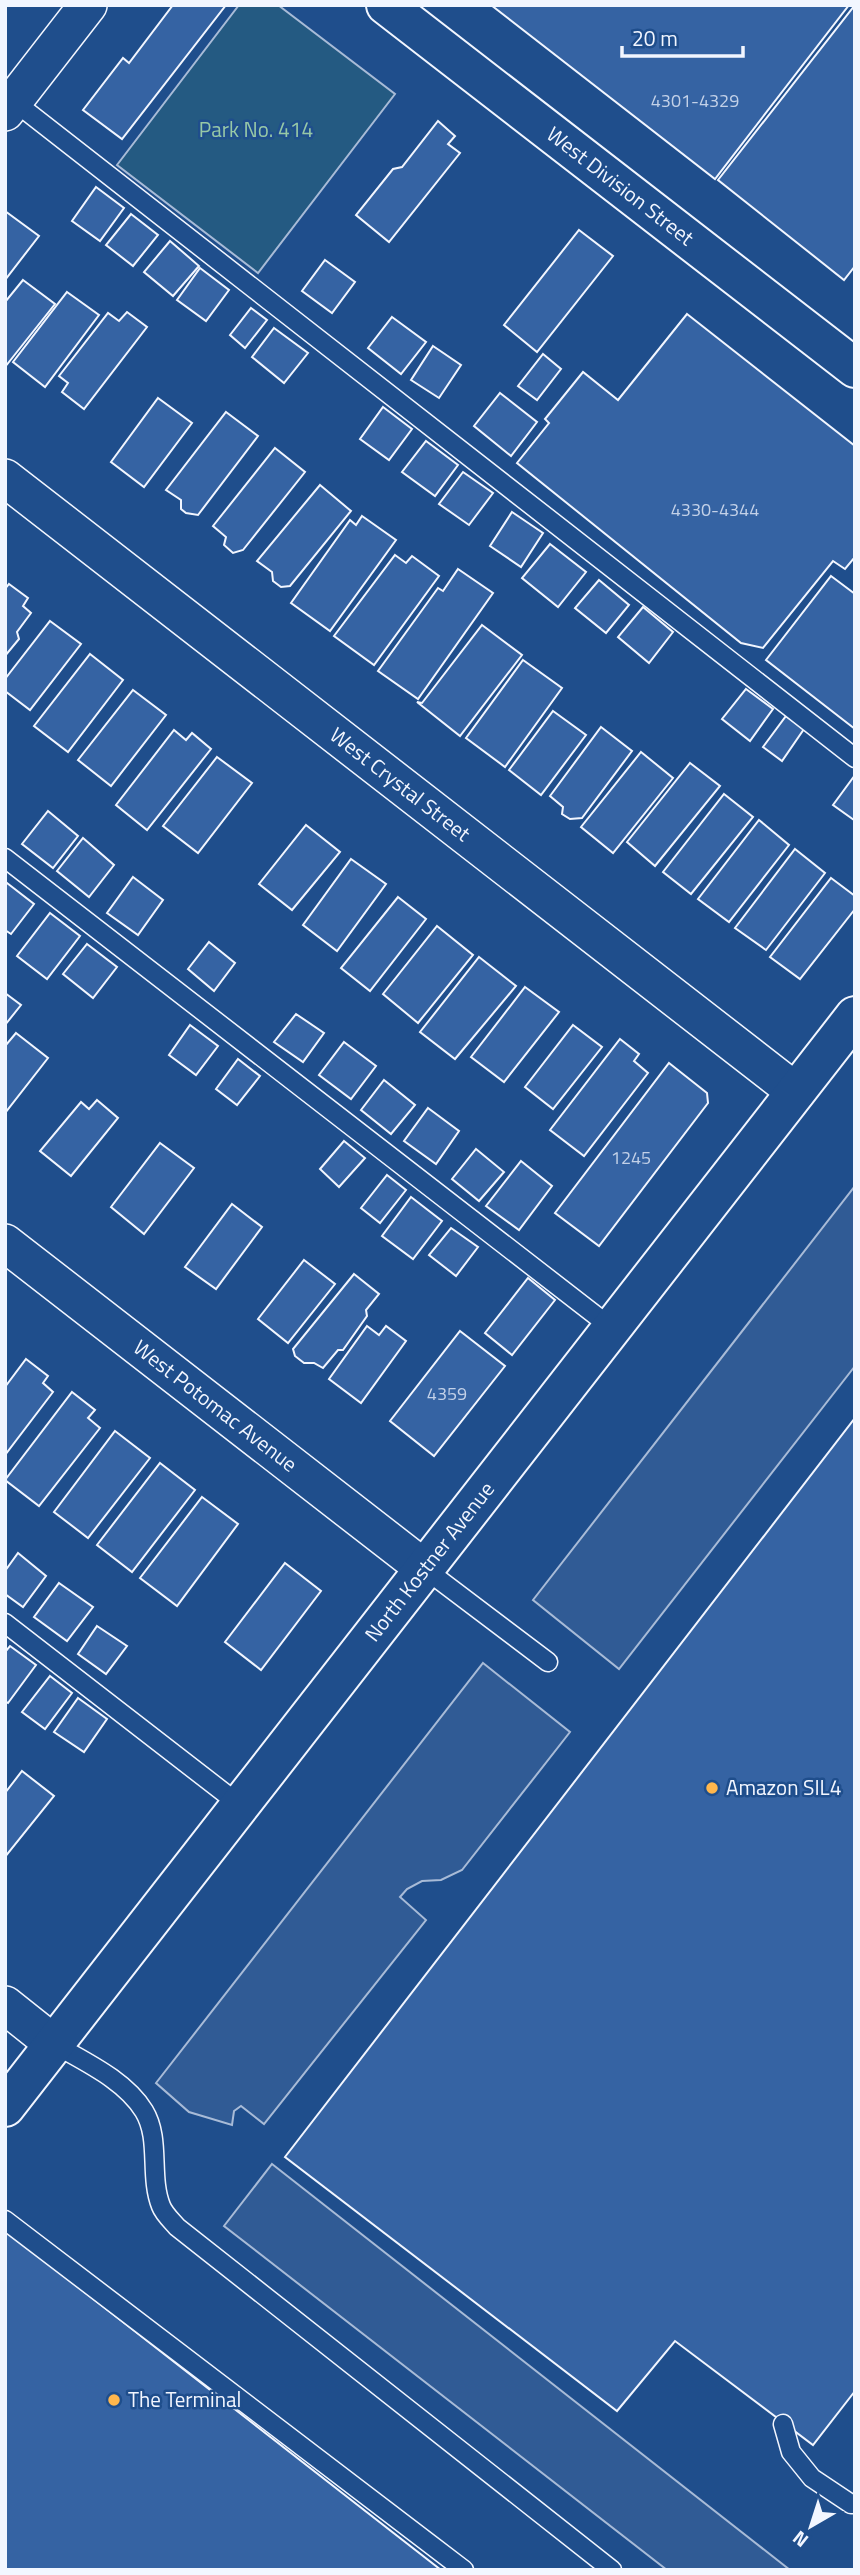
<svg xmlns="http://www.w3.org/2000/svg" width="860" height="2575" font-family="'Titillium Web',sans-serif">
<style>
.green{fill:#245a82;stroke:#a8bbd7;stroke-width:2}
.parking{fill:#305b95;stroke:#a8bbd7;stroke-width:2}
.building{fill:#3563a3;stroke:#f2f6ff;stroke-width:2}
.lines{fill:none;stroke-linecap:round;stroke-linejoin:round}
.lane-casing{stroke:#f2f6ff;stroke-width:21}
.street-casing{stroke:#f2f6ff;stroke-width:40}
.secondary-casing{stroke:#f2f6ff;stroke-width:42}
.lane{stroke:#1f4e8c;stroke-width:18}
.street{stroke:#1f4e8c;stroke-width:37}
.secondary{stroke:#1f4e8c;stroke-width:38}
.poi-dot{fill:#ffb74d;stroke:#1f4e8c;stroke-width:2.5}
.labels{text-anchor:middle;stroke-width:5;stroke-linejoin:round;paint-order:stroke}
.number-label{font-size:18px;fill:#c3d1e8}
.park-label{font-size:21px;fill:#97c8a6;stroke:#1f4e8c}
.street-label{font-size:21px;fill:#f2f6ff;stroke:#1f4e8c}
.poi-label{font-size:21px;fill:#f2f6ff;stroke:#1f4e8c;text-anchor:start}
</style>
<rect width="100%" height="100%" fill="#1f4e8c"/>
<!-- green -->
<polygon class="green" points="239,5 278,5 395,94 258,273 117,165"/>
<!-- parking -->
<g class="parking">
<polygon points="855,1186 855,1366 619,1669 533,1600"/>
<polygon points="483,1663 570,1732 462,1870 441,1880 422,1881 407,1889 400,1897 426,1920 264,2124 241,2106 234,2111 232,2125 189,2112 156,2083"/>
<polygon points="272,2164 790,2570 667,2570 224,2226"/>
</g>
<!-- building -->
<g class="building">
<polygon points="173,5 226,5 122,139 83,110 123,58 129,63"/>
<polygon points="491,5 849,5 715,179"/>
<polygon points="855,5 855,266 844,280 718,180"/>
<polygon points="438,121 455,136 448,144 460,153 389,242 356,215 393,169 402,167"/>
<polygon points="96,187 124,208 100,241 72,221"/>
<polygon points="5,211 39,236 5,280"/>
<polygon points="131,214 158,235 133,266 106,245"/>
<polygon points="579,230 613,256 537,352 504,325"/>
<polygon points="170,241 199,266 173,296 144,272"/>
<polygon points="325,260 355,282 332,313 302,291"/>
<polygon points="200,268 229,290 206,321 177,300"/>
<polygon points="23,280 55,304 5,367 5,302"/>
<polygon points="67,292 99,315 45,387 13,362"/>
<polygon points="251,308 267,320 245,348 230,335"/>
<polygon points="127,312 147,327 84,409 62,392 68,383 59,376 108,313 119,321"/>
<polygon points="687,314 855,446 855,557 845,569 833,561 763,648 741,643 517,463 549,423 545,419 583,372 618,400"/>
<polygon points="392,317 426,342 401,374 368,348"/>
<polygon points="274,328 308,353 284,383 252,357"/>
<polygon points="433,346 461,365 439,398 411,380"/>
<polygon points="543,354 561,369 537,400 518,386"/>
<polygon points="500,393 537,422 511,456 474,426"/>
<polygon points="158,398 192,423 144,487 111,462"/>
<polygon points="383,407 412,429 389,460 360,439"/>
<polygon points="226,412 258,436 198,515 186,513 181,509 181,500 166,490"/>
<polygon points="426,441 458,465 435,496 402,472"/>
<polygon points="275,448 305,472 243,550 233,553 224,545 226,537 213,526"/>
<polygon points="463,472 493,493 469,525 439,504"/>
<polygon points="320,485 351,511 290,586 281,587 273,581 272,572 257,561"/>
<polygon points="512,512 543,533 521,567 490,546"/>
<polygon points="362,516 396,540 330,631 291,603 350,520 356,525"/>
<polygon points="550,544 586,572 558,607 522,578"/>
<polygon points="395,555 406,563 412,556 439,576 374,665 334,636"/>
<polygon points="458,569 493,593 418,699 378,671 438,588 443,591"/>
<polygon points="831,576 855,594 855,729 766,660"/>
<polygon points="599,580 629,605 606,633 575,608"/>
<polygon points="9,584 28,598 23,606 31,613 17,632 19,639 5,656 5,589"/>
<polygon points="643,607 673,632 649,663 618,637"/>
<polygon points="50,621 81,644 30,710 5,691 5,679"/>
<polygon points="482,625 522,655 460,736 417,702 422,703"/>
<polygon points="90,654 123,680 68,752 34,726"/>
<polygon points="523,660 562,688 505,767 466,738"/>
<polygon points="746,689 773,709 750,741 722,719"/>
<polygon points="133,690 166,715 111,786 78,760"/>
<polygon points="553,711 586,735 541,795 509,770"/>
<polygon points="786,716 804,729 782,761 763,747"/>
<polygon points="601,727 632,751 582,818 570,819 562,814 563,807 550,796"/>
<polygon points="174,730 186,740 192,733 211,749 147,830 116,805"/>
<polygon points="641,752 673,778 613,853 581,827"/>
<polygon points="217,757 252,783 198,853 163,826"/>
<polygon points="690,763 720,786 655,866 627,842"/>
<polygon points="855,775 855,819 854,820 833,805"/>
<polygon points="724,794 753,817 691,894 663,872"/>
<polygon points="48,811 78,836 53,868 22,844"/>
<polygon points="759,820 789,845 729,922 698,899"/>
<polygon points="306,825 340,852 292,910 259,884"/>
<polygon points="83,838 114,865 89,897 57,871"/>
<polygon points="795,849 825,873 766,950 735,928"/>
<polygon points="351,859 386,884 337,951 303,925"/>
<polygon points="133,877 163,900 138,935 107,913"/>
<polygon points="831,878 855,896 855,909 800,979 770,957"/>
<polygon points="7,883 34,904 11,934 5,930 5,886"/>
<polygon points="398,897 426,919 370,991 341,968"/>
<polygon points="50,913 80,936 47,979 17,956"/>
<polygon points="437,926 473,955 418,1023 383,994"/>
<polygon points="209,942 235,963 214,991 188,969"/>
<polygon points="87,944 117,967 93,998 63,974"/>
<polygon points="479,957 516,986 455,1059 420,1032"/>
<polygon points="525,987 559,1012 504,1082 471,1057"/>
<polygon points="5,993 21,1005 5,1025"/>
<polygon points="296,1014 324,1033 303,1062 274,1042"/>
<polygon points="190,1025 218,1046 196,1075 169,1055"/>
<polygon points="573,1025 602,1047 553,1109 525,1087"/>
<polygon points="16,1033 48,1058 5,1113 5,1046"/>
<polygon points="620,1039 639,1054 634,1061 648,1073 584,1156 550,1130"/>
<polygon points="344,1042 376,1066 351,1099 319,1075"/>
<polygon points="238,1059 260,1076 237,1105 216,1089"/>
<polygon points="669,1063 707,1093 708,1103 599,1246 555,1213"/>
<polygon points="384,1080 415,1105 391,1134 361,1110"/>
<polygon points="97,1100 118,1118 71,1176 40,1151 81,1102 89,1109"/>
<polygon points="428,1108 459,1131 436,1164 404,1141"/>
<polygon points="344,1141 365,1158 339,1187 320,1169"/>
<polygon points="160,1143 194,1168 144,1234 111,1207"/>
<polygon points="476,1149 504,1172 479,1201 452,1179"/>
<polygon points="521,1161 552,1186 519,1230 486,1206"/>
<polygon points="387,1175 406,1190 380,1223 361,1208"/>
<polygon points="411,1197 442,1221 413,1259 382,1236"/>
<polygon points="232,1204 262,1227 216,1289 185,1267"/>
<polygon points="451,1228 478,1247 456,1276 429,1255"/>
<polygon points="304,1260 335,1284 288,1343 258,1319"/>
<polygon points="354,1274 379,1294 366,1310 367,1316 343,1350 338,1350 323,1368 314,1363 304,1363 295,1356 293,1349"/>
<polygon points="528,1278 555,1300 512,1355 485,1333"/>
<polygon points="367,1326 379,1335 386,1326 406,1341 361,1403 329,1379"/>
<polygon points="460,1331 505,1366 434,1456 390,1421"/>
<polygon points="26,1359 48,1376 43,1383 53,1392 5,1455 5,1387"/>
<polygon points="72,1392 95,1410 88,1418 100,1428 39,1506 5,1480"/>
<polygon points="855,1418 855,2391 813,2445 675,2341 617,2411 285,2157"/>
<polygon points="115,1431 150,1458 88,1538 54,1512"/>
<polygon points="160,1463 195,1490 132,1572 97,1545"/>
<polygon points="202,1497 238,1524 177,1606 140,1578"/>
<polygon points="18,1553 46,1576 23,1607 5,1594 5,1571"/>
<polygon points="285,1563 321,1591 261,1670 225,1642"/>
<polygon points="59,1583 93,1607 67,1641 34,1617"/>
<polygon points="97,1626 127,1646 106,1674 78,1654"/>
<polygon points="10,1646 36,1665 8,1703 5,1701 5,1652"/>
<polygon points="50,1676 72,1693 45,1729 22,1712"/>
<polygon points="78,1698 107,1719 84,1752 54,1732"/>
<polygon points="22,1771 54,1796 5,1857 5,1793"/>
<polygon points="5,2230 441,2570 5,2570"/>
</g>
<g class="lines">
<defs>
<g id="lane">
<polyline points="11,99 855,758"/>
<polyline points="5,858 612,1328"/>
<polyline points="425,1569 548,1662"/>
<polyline points="5,1623 240,1805"/>
<path d="M54 2044C85 2062 125 2080 144 2111 161 2139 149 2176 161 2206 164 2214 172 2221 177 2227L612 2570"/>
<polyline points="5,2220 464,2570"/>
<polyline points="783,2424 791,2452 812,2478 851,2504 855,2504"/>
</g>
<g id="street">
<polyline points="5,112 88,5"/>
<path id="s1" d="M5 478 796 1092"/>
<path id="s2" d="M5 1243 425 1569"/>
<polyline points="5,2005 54,2044"/>
</g>
<g id="secondary">
<path id="s3" d="M386 5 855 368"/>
<path id="s4" d="M5 2107 855 1016"/>
</g>
</defs>
<!-- lane casing -->
<use href="#lane" class="lane-casing"/>
<!-- street casing -->
<use href="#street" class="street-casing"/>
<!-- secondary casing -->
<use href="#secondary" class="secondary-casing"/>
<!-- lane -->
<use href="#lane" class="lane"/>
<!-- street -->
<use href="#street" class="street"/>
<!-- secondary -->
<use href="#secondary" class="secondary"/>
</g>
<!-- markers -->
<g class="poi-dot">
<circle cx="712" cy="1788" r="7"/>
<circle cx="114" cy="2400" r="7"/>
</g>
<g class="labels">
<!-- number labels -->
<g class="number-label">
<text x="695" y="107">4301-4329</text>
<text x="715" y="516">4330-4344</text>
<text x="631" y="1164">1245</text>
<text x="447" y="1400">4359</text>
</g>
<!-- park labels -->
<g class="park-label">
<text x="256" y="137">Park No. 414</text>
</g>
<!-- street labels -->
<g class="street-label">
<text dy="7" stroke="none"><textPath href="#s3" startOffset="296">West Division Street</textPath></text>
<text dy="7" stroke="none"><textPath href="#s1" startOffset="500">West Crystal Street</textPath></text>
<text dy="7" stroke="none"><textPath href="#s2" startOffset="266">West Potomac Avenue</textPath></text>
<text dy="7" stroke="none"><textPath href="#s4" startOffset="691">North Kostner Avenue</textPath></text>
</g>
<!-- poi labels -->
<g class="poi-label">
<text x="726" y="1795">Amazon SIL4</text>
<text x="128" y="2407">The Terminal</text>
</g>
</g>
<!-- border -->
<rect width="860" height="2575" fill="none" stroke="#f2f6ff" stroke-width="14"/>
<!-- north arrow -->
<g transform="translate(811 2526) rotate(219)" stroke="#1f4e8c" stroke-width="5" paint-order="stroke">
<path d="M0-5L12 26L0 18L-12 26Z" fill="#f2f6ff"/>
<text y="-10" font-size="19" font-weight="bold" text-anchor="middle" fill="#f2f6ff">N</text>
</g>
<!-- scale -->
<path d="M622 46v10h121v-10" fill="none" stroke="#f2f6ff" stroke-width="3.5"/>
<text x="632" y="46" font-size="21" fill="#f2f6ff" stroke="#1f4e8c" stroke-width="5" paint-order="stroke">20 m</text>
</svg>
